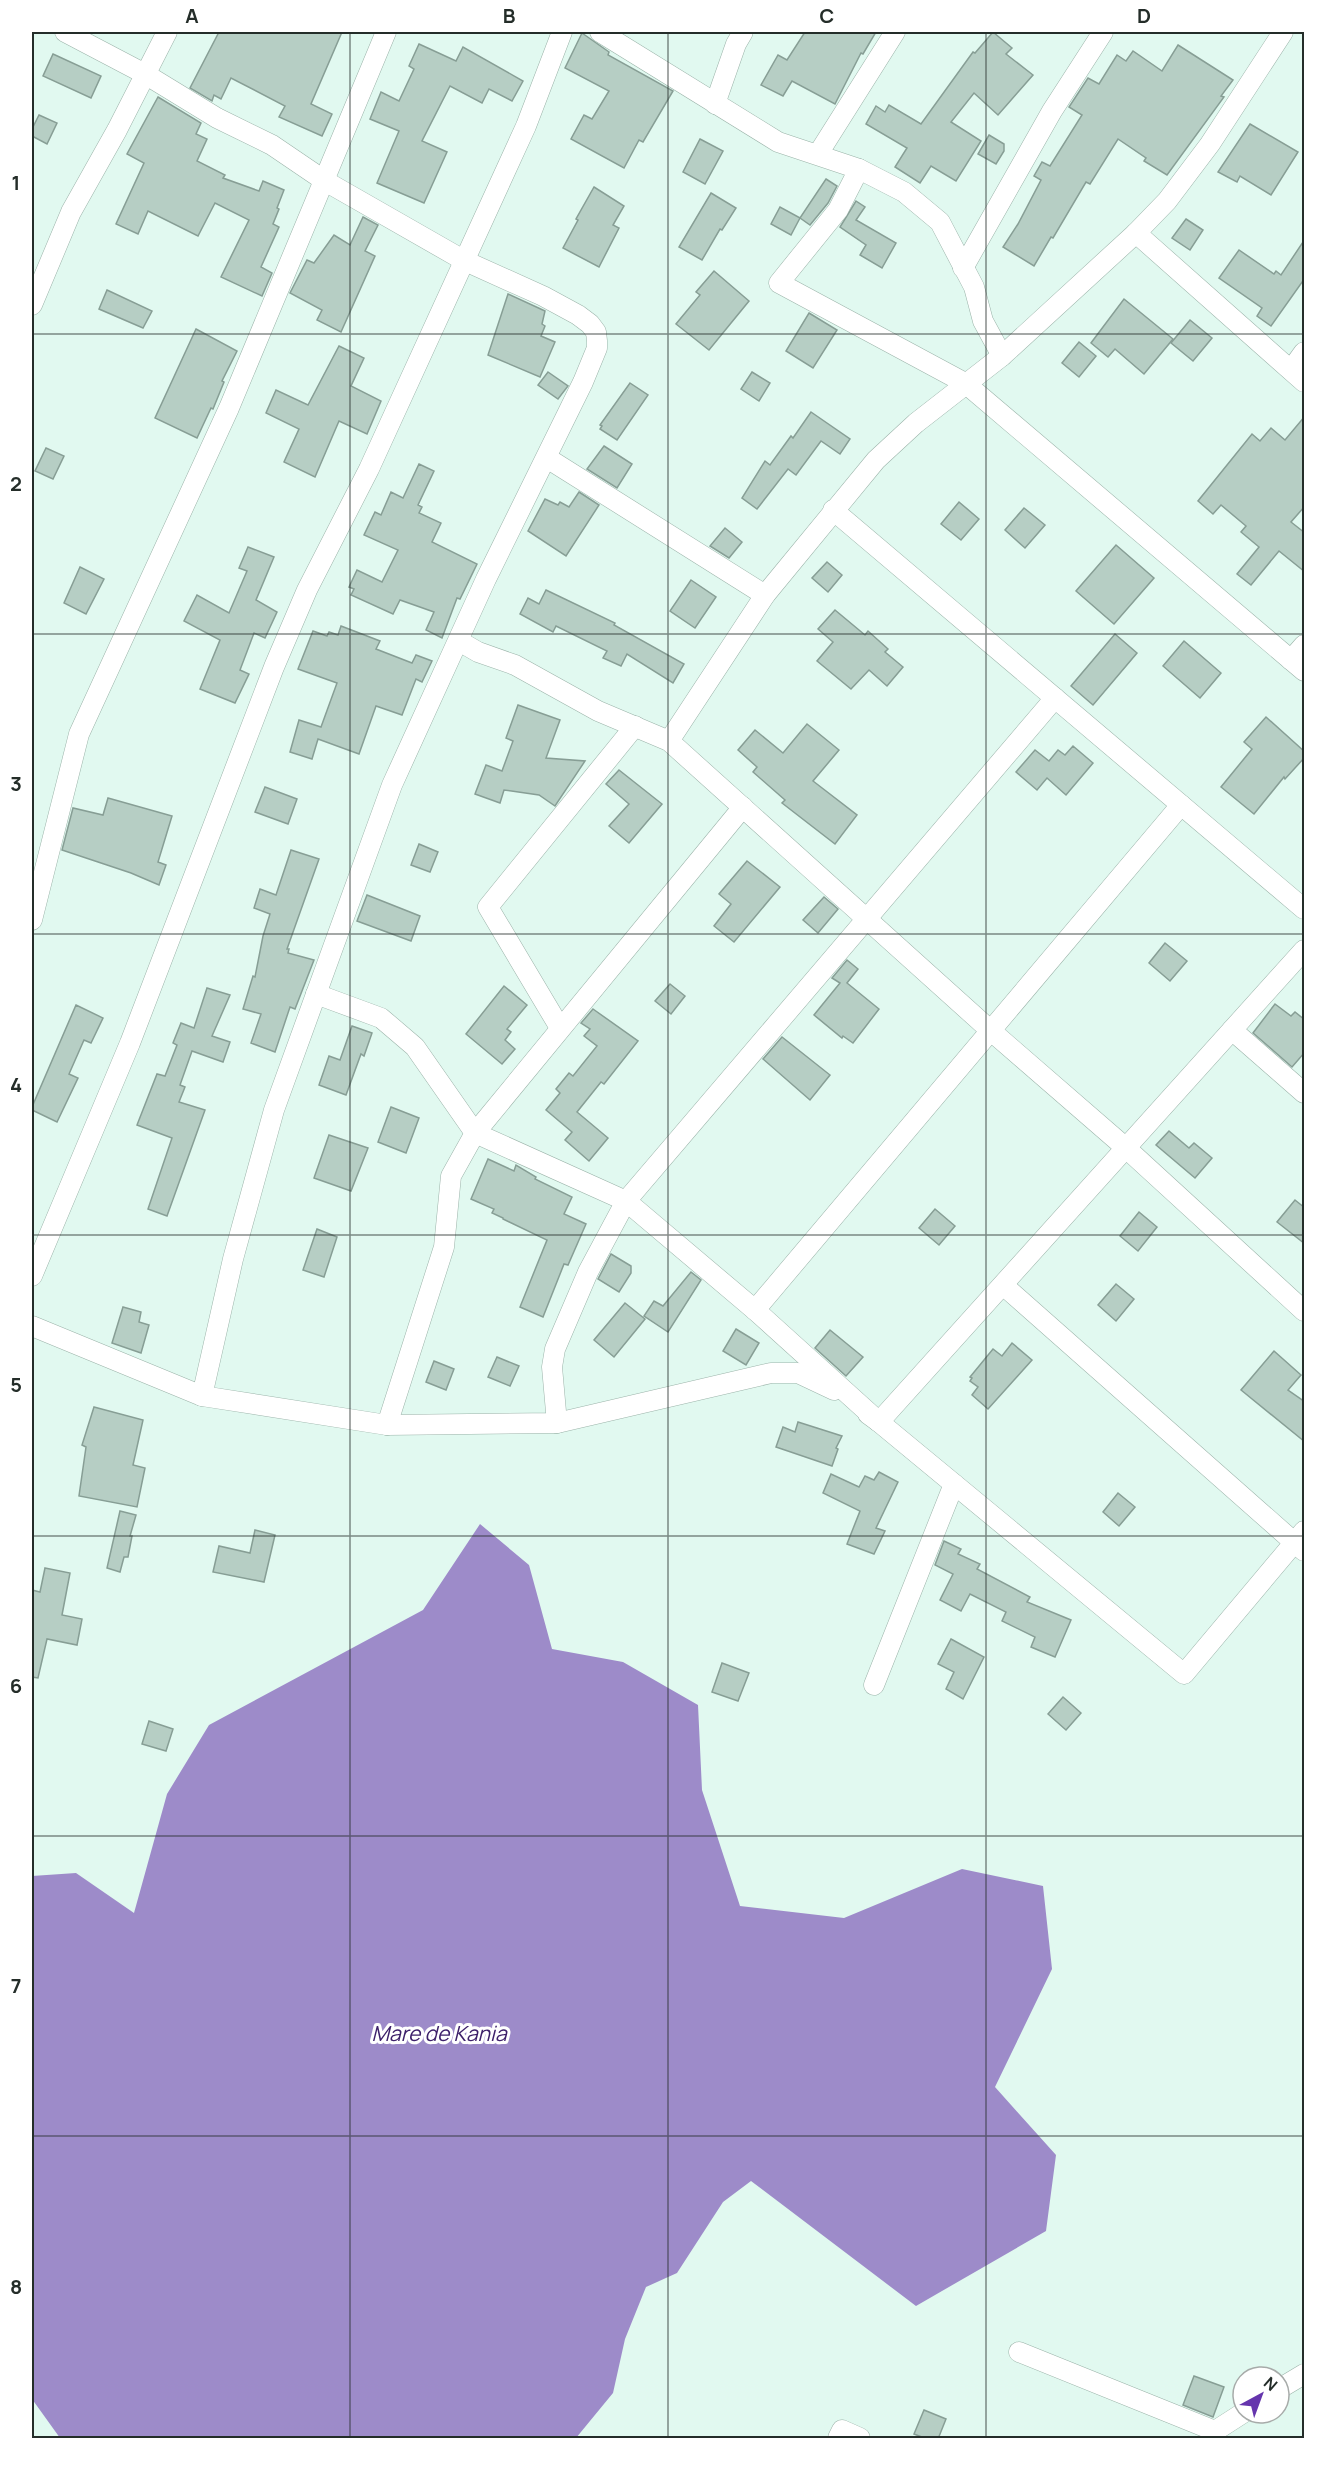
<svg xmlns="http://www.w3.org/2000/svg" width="1336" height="2470" font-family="Manrope,sans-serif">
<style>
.water{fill:#9d8bc9}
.building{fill:#b6cec4;stroke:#879e95;stroke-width:1.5}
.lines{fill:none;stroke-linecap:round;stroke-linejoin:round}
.street-casing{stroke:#9bb3a9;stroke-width:21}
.street{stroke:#fff;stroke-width:20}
.grid{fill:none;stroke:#242d29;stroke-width:1.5;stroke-opacity:0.55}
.labels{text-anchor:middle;stroke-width:6;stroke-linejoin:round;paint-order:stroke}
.water-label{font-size:21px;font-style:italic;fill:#3d206a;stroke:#fff}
.neatline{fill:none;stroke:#242d29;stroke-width:2}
.grid-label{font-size:20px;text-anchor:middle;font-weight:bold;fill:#242d29}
</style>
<rect width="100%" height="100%" fill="#e1f9f0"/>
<!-- water -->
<polygon class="water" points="480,1524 529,1565 552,1649 623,1662 698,1705 702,1790 740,1906 844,1918 962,1869 1043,1886 1052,1969 995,2087 1056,2155 1046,2231 916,2306 751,2181 723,2202 677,2273 646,2287 625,2339 613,2393 576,2438 60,2438 32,2399 32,1876 76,1873 134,1913 167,1794 209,1725 423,1610"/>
<!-- building -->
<g class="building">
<polygon points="219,32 342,32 311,104 332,114 322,136 279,117 285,106 231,78 221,99 214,95 212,101 190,88"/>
<polygon points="805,32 876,32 863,54 861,53 835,104 792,81 783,96 761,85 778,55 787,60"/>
<polygon points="993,32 1012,48 1006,54 1033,75 998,115 974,93 951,122 981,141 956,181 931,166 920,183 895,167 907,148 866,124 876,106 885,112 889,105 921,124 973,52 975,53"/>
<polygon points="582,33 609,52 608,55 673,91 643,142 639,140 624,168 571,139 584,115 592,119 609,91 565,68"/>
<polygon points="419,44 456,61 463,47 523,81 512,101 489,89 482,103 450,86 422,141 447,152 424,203 377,183 399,131 370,119 381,92 399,101 414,69 409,66"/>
<polygon points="1178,45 1233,80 1221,96 1224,97 1167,175 1144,161 1146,158 1118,139 1090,184 1086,182 1053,238 1051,237 1034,266 1003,247 1018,224 1041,180 1034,176 1042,162 1050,166 1082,115 1069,107 1088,78 1099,84 1117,55 1126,61 1133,51 1162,71"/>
<polygon points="53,54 101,76 91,98 43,76"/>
<polygon points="158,97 201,123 196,134 207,139 197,161 225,175 223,178 259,191 263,181 284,190 277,208 279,209 273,224 279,227 261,267 272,273 262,296 221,277 249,220 215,203 198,236 148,211 138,234 116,224 144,163 127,154"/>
<polygon points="39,115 57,123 47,144 32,136 32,129"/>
<polygon points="1250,124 1298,152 1271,195 1240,176 1237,182 1218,172"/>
<polygon points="989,135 1004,144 1004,151 996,164 978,154"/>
<polygon points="700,139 723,151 705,184 683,172"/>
<polygon points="826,179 837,186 828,203 810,225 800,218 791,235 771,224 780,207 800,218"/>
<polygon points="594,187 624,206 613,225 619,228 599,267 563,248 578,220 576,219"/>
<polygon points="711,193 736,208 722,230 720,229 702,260 679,247"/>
<polygon points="856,201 865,207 856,220 896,243 882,268 860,255 866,245 840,227"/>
<polygon points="363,217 378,225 365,251 375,256 341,332 317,320 322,310 290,293 307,260 314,263 334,235 350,245"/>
<polygon points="1186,219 1203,230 1190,250 1172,238"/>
<polygon points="1305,239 1305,278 1271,326 1257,316 1262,308 1219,278 1239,250 1274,274 1276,271 1281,275"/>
<polygon points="714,271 749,301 709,350 676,324 700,295 696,292"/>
<polygon points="107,290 152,311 143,328 99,309"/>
<polygon points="508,294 545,311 542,324 545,326 541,336 555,342 540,377 488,355"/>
<polygon points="1124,299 1173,339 1144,374 1115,349 1108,357 1091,343"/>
<polygon points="809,313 837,330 813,368 786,351"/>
<polygon points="1190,320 1212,338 1193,361 1171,343"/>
<polygon points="196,329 237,351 222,381 224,382 213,409 211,408 197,438 155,418"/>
<polygon points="1079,342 1096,356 1079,377 1062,363"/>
<polygon points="339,346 364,358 351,386 381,401 367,434 339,421 315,477 284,462 299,429 266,413 276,390 308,405"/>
<polygon points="548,372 568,386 558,399 538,385"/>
<polygon points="752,372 770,383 759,401 741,389"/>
<polygon points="630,383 648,395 617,440 600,429 602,426 600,425"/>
<polygon points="811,412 850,439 840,454 821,441 796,475 788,469 757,509 742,498 765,461 770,465 791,436 793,438"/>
<polygon points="1305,416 1305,506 1291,522 1305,533 1305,572 1279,551 1251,585 1237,574 1259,547 1241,532 1246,526 1221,505 1213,514 1198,501 1252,434 1260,441 1271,428 1285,440"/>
<polygon points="604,446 632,464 617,488 587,469"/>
<polygon points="46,448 64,456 53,479 35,471"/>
<polygon points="419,464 434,471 418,505 422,507 419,513 441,523 432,542 477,564 460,599 457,598 442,638 426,630 434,612 400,600 393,614 351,595 354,589 349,587 357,570 382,582 398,550 364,535 375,512 381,515 391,492 403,498"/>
<polygon points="579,492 599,505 566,556 528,531 545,499 558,505 560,502 569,507"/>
<polygon points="959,502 979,519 961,540 941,524"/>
<polygon points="1024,508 1045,525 1025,548 1005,530"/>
<polygon points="725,528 742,542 729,558 710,546"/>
<polygon points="1116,545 1154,578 1114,624 1076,591"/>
<polygon points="248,547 274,557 256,600 277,612 265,638 254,633 240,670 249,674 235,703 200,689 220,640 184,621 197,595 229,613 247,571 239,568"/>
<polygon points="827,562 842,575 828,592 812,578"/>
<polygon points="80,567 104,579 86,614 64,603"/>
<polygon points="691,580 716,597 695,628 670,611"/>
<polygon points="546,590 615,623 614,625 684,664 673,683 627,654 621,666 603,658 607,651 556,626 553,632 520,614 528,598 539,604"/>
<polygon points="835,610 865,635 868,631 888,649 885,652 903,667 887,686 869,670 851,689 817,661 833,642 818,629"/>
<polygon points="341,626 380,641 376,649 412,663 416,655 432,661 422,682 416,679 402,715 376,706 359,754 318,739 312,759 290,752 299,720 321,727 337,683 298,669 313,631 327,636 329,632 338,635"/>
<polygon points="1115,634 1137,653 1093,705 1071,686"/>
<polygon points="1184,641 1221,673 1200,698 1163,666"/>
<polygon points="518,705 560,720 546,758 585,761 555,806 539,795 504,790 500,803 475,794 486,765 502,771 513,741 506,738"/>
<polygon points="1266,717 1305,752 1305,757 1285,779 1284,777 1254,814 1221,787 1252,749 1244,742"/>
<polygon points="807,724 839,750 813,781 857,815 835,844 782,803 785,800 753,772 757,767 738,750 755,730 783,753"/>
<polygon points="1073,746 1093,763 1066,795 1047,778 1037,790 1016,772 1035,750 1049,761 1058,750 1065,755"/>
<polygon points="619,770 662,804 629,843 609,826 629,804 606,784"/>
<polygon points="265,787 297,799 288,824 255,812"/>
<polygon points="108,798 172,816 158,862 166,865 159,885 131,873 62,850 73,808 103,815"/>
<polygon points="419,844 438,852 430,872 411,865"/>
<polygon points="291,850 319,859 287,949 289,949 288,953 314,960 295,1009 290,1007 275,1052 251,1043 261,1014 243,1009 253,976 255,977 263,936 270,914 254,908 260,889 276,895"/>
<polygon points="747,861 780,887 734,942 714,926 731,904 719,894"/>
<polygon points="367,895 420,916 411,941 357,921"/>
<polygon points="824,897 838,909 818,933 803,920"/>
<polygon points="1165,943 1187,961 1170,981 1149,963"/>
<polygon points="847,960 858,969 847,983 879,1009 853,1043 843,1036 842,1038 814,1015 840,983 832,978"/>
<polygon points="670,984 685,996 671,1014 655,1001"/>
<polygon points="504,986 527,1005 507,1029 511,1032 505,1040 515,1049 502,1064 466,1034"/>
<polygon points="207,988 230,995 212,1036 230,1042 223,1062 192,1051 180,1085 185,1087 179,1102 205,1110 167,1216 148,1209 172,1138 137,1125 157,1074 165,1076 177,1045 173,1043 181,1023 194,1028"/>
<polygon points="1275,1004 1291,1016 1295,1012 1305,1020 1305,1052 1292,1067 1253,1033"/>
<polygon points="76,1005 103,1018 91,1043 84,1040 69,1074 78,1078 57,1122 32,1110 32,1107"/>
<polygon points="593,1009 638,1041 604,1084 601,1082 577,1112 608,1138 589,1161 565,1140 572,1132 546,1110 560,1093 556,1089 569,1073 573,1076 597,1046 584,1036 590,1029 581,1023"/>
<polygon points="352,1026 372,1033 364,1056 361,1054 346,1095 319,1085 329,1056 340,1060"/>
<polygon points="782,1037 830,1075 810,1100 763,1059"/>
<polygon points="391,1107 419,1118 406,1153 378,1142"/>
<polygon points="1169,1131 1189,1148 1194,1143 1212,1158 1195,1178 1156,1145"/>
<polygon points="329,1135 368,1148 351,1191 314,1178"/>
<polygon points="488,1159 514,1171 516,1165 536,1177 535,1179 572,1197 564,1214 586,1224 568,1265 564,1264 543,1317 520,1307 547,1240 503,1219 503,1218 492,1213 494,1209 471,1199"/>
<polygon points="1295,1200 1305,1208 1305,1244 1277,1222"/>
<polygon points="935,1209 955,1226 939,1245 919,1228"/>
<polygon points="1139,1212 1157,1227 1138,1251 1120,1236"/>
<polygon points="317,1229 337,1237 324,1277 303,1270"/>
<polygon points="611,1254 631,1266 631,1273 619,1292 598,1279"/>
<polygon points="691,1272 701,1280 668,1332 644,1316 654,1301 663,1306"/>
<polygon points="1116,1284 1134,1299 1116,1321 1098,1305"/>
<polygon points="625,1303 645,1319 614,1357 594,1340"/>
<polygon points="123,1307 141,1312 139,1322 149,1325 141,1353 112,1343"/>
<polygon points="736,1329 759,1343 746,1365 723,1351"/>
<polygon points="830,1330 863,1357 846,1376 815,1348"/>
<polygon points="1012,1343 1032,1360 988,1409 972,1395 978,1387 970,1381 972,1378 970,1377 993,1349 1002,1356"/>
<polygon points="1274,1351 1301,1375 1288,1390 1305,1402 1305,1442 1241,1390"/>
<polygon points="497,1357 519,1366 510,1386 488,1377"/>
<polygon points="434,1361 454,1369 446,1390 426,1382"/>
<polygon points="94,1407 143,1420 133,1465 145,1468 137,1507 79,1496 86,1447 82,1445"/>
<polygon points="798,1422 842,1436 836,1448 838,1449 832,1466 776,1447 783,1427 795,1432"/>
<polygon points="879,1472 898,1482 876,1528 885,1531 874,1554 847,1544 860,1511 823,1493 831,1474 859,1487 865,1476 874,1480"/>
<polygon points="1118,1493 1135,1507 1119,1526 1103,1512"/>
<polygon points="120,1511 136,1515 130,1536 132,1536 128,1557 124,1557 120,1572 107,1568"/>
<polygon points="255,1530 275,1535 264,1582 213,1572 219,1546 250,1553"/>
<polygon points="944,1541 961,1549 958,1554 980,1564 977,1569 1030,1597 1027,1602 1071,1620 1055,1657 1031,1647 1035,1637 1002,1621 1006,1612 970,1594 961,1611 940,1600 953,1574 935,1565"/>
<polygon points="45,1568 70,1573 62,1615 82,1619 77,1645 47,1639 38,1678 32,1677 32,1590 40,1592"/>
<polygon points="951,1639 984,1657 963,1699 946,1689 954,1672 938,1664"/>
<polygon points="722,1663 749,1673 738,1701 712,1692"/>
<polygon points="1063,1697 1081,1713 1066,1730 1048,1714"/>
<polygon points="149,1721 173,1729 166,1751 142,1744"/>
<polygon points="1194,2376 1224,2387 1213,2417 1183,2405"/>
<polygon points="924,2410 946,2419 938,2439 927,2439 914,2434"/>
</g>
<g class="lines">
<defs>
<g id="street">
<polyline points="600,32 778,142 859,169 904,192 940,222 974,287 983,321 1002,356"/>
<polyline points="715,104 736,44 743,32"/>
<polyline points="818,154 895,32"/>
<polyline points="859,169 838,210 779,283 965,383 1304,671"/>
<polyline points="1136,233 1304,382"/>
<polyline points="963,268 1052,111 1103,32"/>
<polyline points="32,305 71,212 117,130 167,32"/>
<polyline points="1291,370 1304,352"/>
<polyline points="547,458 765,595"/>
<polyline points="833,510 1304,909"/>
<polyline points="459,641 478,652 515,665 598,711 669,741 990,1030 1126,1148 1304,1311"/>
<polyline points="1291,660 1304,645"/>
<polyline points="669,741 765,595 876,460 916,423 1002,356 1136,233 1167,201 1210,144 1283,32"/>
<polyline points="32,920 79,734 229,408 386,32"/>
<polyline points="316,994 381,1018 415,1047 475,1133 626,1201 755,1310 879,1422 1184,1674 1304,1531"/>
<polyline points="560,1028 488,907 635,726"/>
<polyline points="1232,1030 1304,1093"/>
<polyline points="32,1276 130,1043 274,667 307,590 369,469 526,126 562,32"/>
<polyline points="1003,1285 1304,1551"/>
<polyline points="755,1310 1181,805"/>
<polyline points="32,1326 202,1396 233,1259 274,1110 392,785 486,579 583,382 597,348 597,341 596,332 590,324 578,315 543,296 465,261 325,181 272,145 217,118 145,74 65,32"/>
<polyline points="202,1396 387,1425 557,1423 552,1367 555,1349 588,1272 626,1201 1055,698"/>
<polyline points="868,1414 879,1422 1304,950"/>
<polyline points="557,1423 771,1373 798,1373 834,1390"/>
<polyline points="387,1425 444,1247 451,1176 475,1133 743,807"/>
<polyline points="874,1685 954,1484"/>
<polyline points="1019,2352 1215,2431 1243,2413"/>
<polyline points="1279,2389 1304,2374"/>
<polyline points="838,2438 842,2430 860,2438"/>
</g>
</defs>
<!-- street casing -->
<use href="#street" class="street-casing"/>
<!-- street -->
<use href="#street" class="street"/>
</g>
<!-- grid -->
<path class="grid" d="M350 32V2438M668 32V2438M986 32V2438M32 334H1304M32 634H1304M32 934H1304M32 1235H1304M32 1536H1304M32 1836H1304M32 2136H1304"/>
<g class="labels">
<!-- water labels -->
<g class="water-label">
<text x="439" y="2041">Mare de Kania</text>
</g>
</g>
<!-- border -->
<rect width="1336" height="2470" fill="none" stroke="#ffffff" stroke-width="66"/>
<!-- north arrow -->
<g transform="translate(1261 2395) rotate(41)"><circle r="28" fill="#ffffff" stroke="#a7aba9" stroke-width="1.5"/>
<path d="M0-4.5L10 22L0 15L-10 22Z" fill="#6535ad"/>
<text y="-9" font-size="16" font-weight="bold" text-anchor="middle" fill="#242d29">N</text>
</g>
<rect x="33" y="33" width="1270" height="2404" class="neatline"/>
<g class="grid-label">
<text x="192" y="23">A</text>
<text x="509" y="23">B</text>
<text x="827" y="23">C</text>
<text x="1144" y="23">D</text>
<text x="16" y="190">1</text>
<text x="16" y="491">2</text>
<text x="16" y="791">3</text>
<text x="16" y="1092">4</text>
<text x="16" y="1392">5</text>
<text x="16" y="1693">6</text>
<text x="16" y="1993">7</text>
<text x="16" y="2294">8</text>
</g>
</svg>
